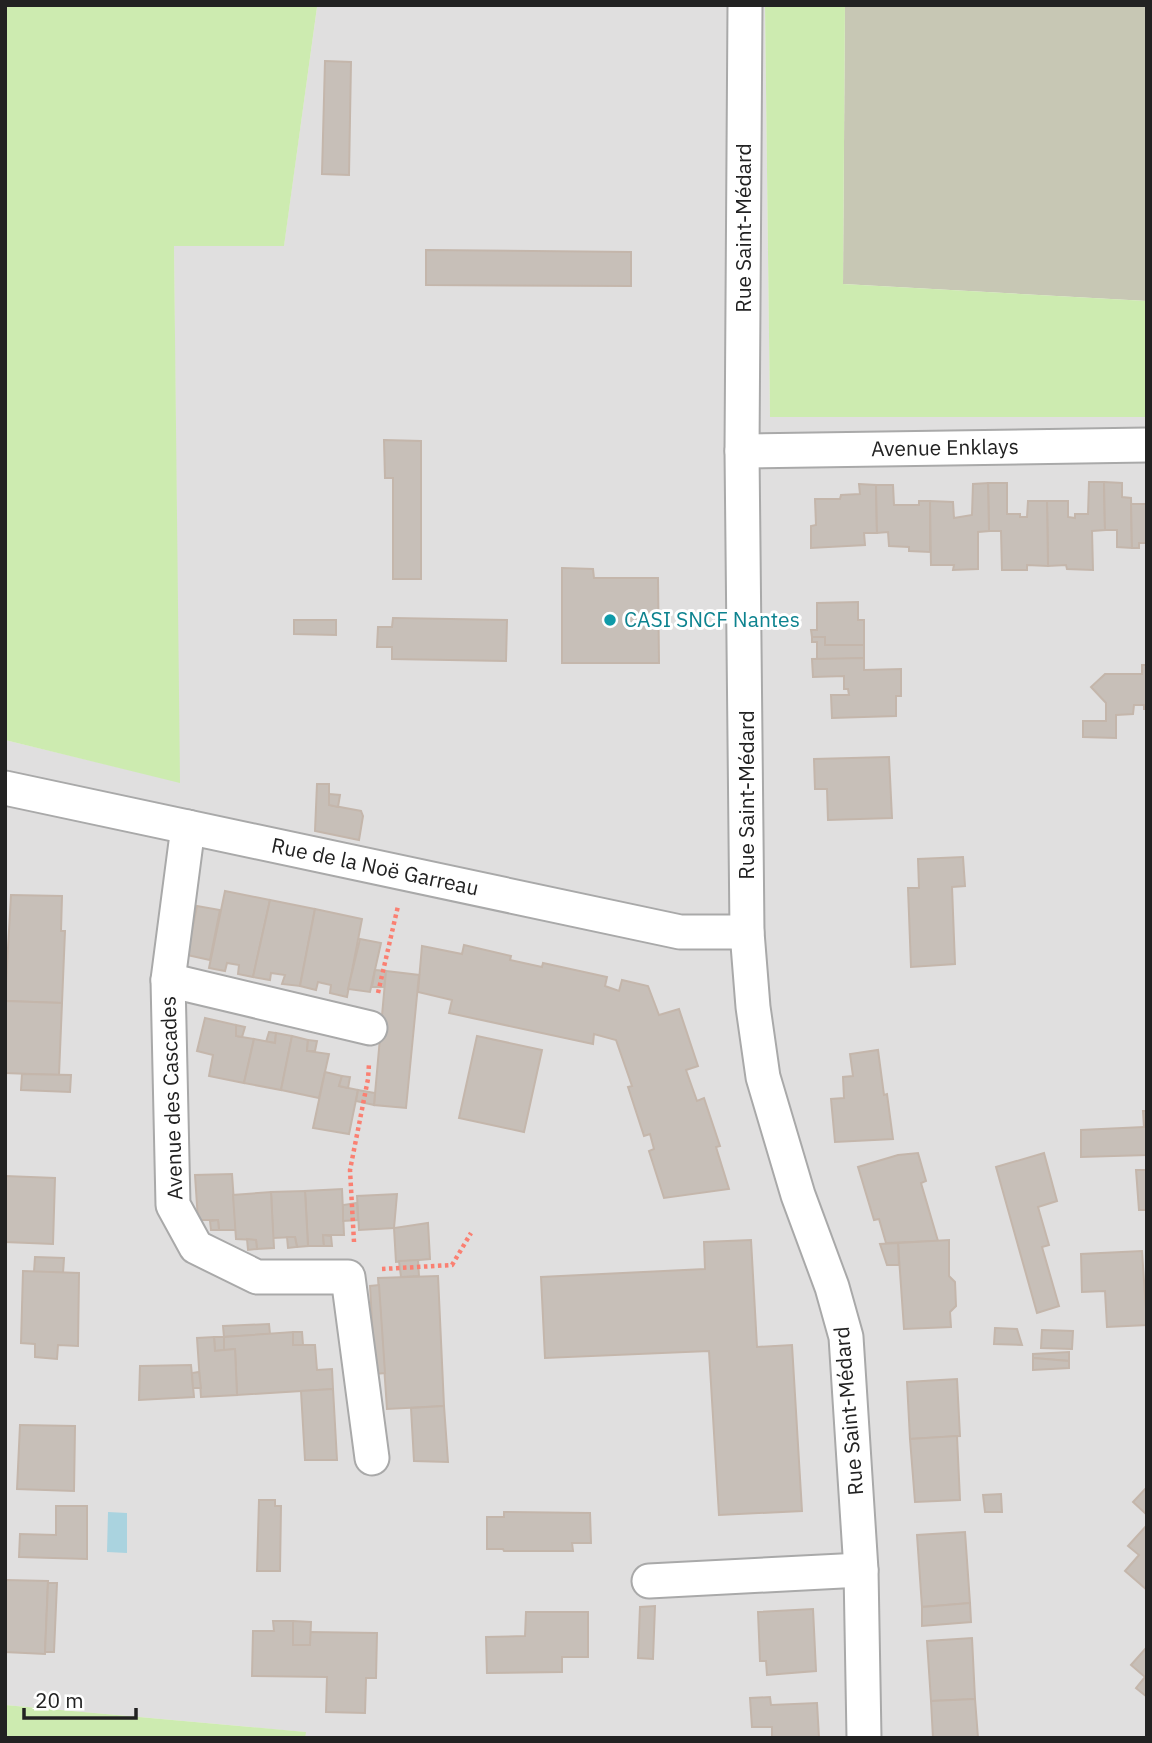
<svg xmlns="http://www.w3.org/2000/svg" width="1152" height="1743" font-family="'IBM Plex Sans',sans-serif">
<style>
.residential{fill:#e0dfdf}
.construction{fill:#c7c7b4}
.grass{fill:#cdebb0}
.water{fill:#aad3df}
.building{fill:#c7bfb8;stroke:#c4b6ab;stroke-width:2}
.lines{fill:none;stroke-linecap:round;stroke-linejoin:round}
.minor-casing{stroke:#a9a9a9;stroke-width:37}
.path{stroke:#fa8072;stroke-width:4.5;stroke-dasharray:3.5 3.5;stroke-linecap:butt}
.minor{stroke:#fff;stroke-width:33}
.culture-dot{fill:#0f9aa8;stroke:#fff;stroke-width:2.5}
.labels{text-anchor:middle;stroke-width:6;stroke-linejoin:round;paint-order:stroke}
.street-label{font-size:21px;fill:#222;stroke:#fff}
.culture-label{font-size:21px;fill:#0d838f;stroke:#fff;text-anchor:start}
</style>
<rect width="100%" height="100%" fill="#f2efe9"/>
<!-- residential -->
<polygon class="residential" points="411,5 765,5 770,417 1147,417 1147,1738 305,1738 305,1732 5,1705 5,740 179,782 174,246 284,245 317,7"/>
<!-- construction -->
<polygon class="construction" points="845,5 1147,5 1147,301 843,284"/>
<!-- grass -->
<g class="grass">
<polygon points="5,5 411,5 317,7 284,246 174,246 180,783 5,740"/>
<polygon points="765,5 845,5 843,284 1147,301 1147,417 770,417"/>
<polygon points="5,1705 306,1732 305,1738 5,1738"/>
</g>
<!-- water -->
<polygon class="water" points="108,1512 127,1513 127,1553 107,1552"/>
<!-- building -->
<g class="building">
<polygon points="325,61 351,62 349,175 322,174"/>
<polygon points="426,250 631,252 631,286 426,285"/>
<polygon points="384,440 421,441 421,579 393,579 393,478 385,478"/>
<polygon points="1089,482 1104,482 1105,530 1092,531 1093,570 1067,569 1066,565 1048,566 1047,501 1068,501 1068,517 1075,518 1075,514 1088,514"/>
<polygon points="1104,482 1122,483 1122,497 1131,498 1132,548 1117,547 1117,530 1105,530"/>
<polygon points="988,483 1007,483 1007,514 1020,514 1020,517 1027,517 1028,501 1047,501 1048,566 1027,565 1027,570 1002,570 1001,531 989,531"/>
<polygon points="988,483 989,531 978,532 978,569 953,570 954,565 931,565 930,501 953,502 954,518 972,515 973,484"/>
<polygon points="859,484 876,485 877,533 864,533 865,545 811,548 811,526 816,525 815,499 840,499 841,495 860,494"/>
<polygon points="876,485 893,485 894,505 919,505 919,501 930,501 930,552 909,551 909,547 889,546 888,532 877,533"/>
<polygon points="1131,504 1147,504 1147,543 1139,543 1139,548 1132,548"/>
<polygon points="562,568 593,569 594,578 658,578 659,663 562,663"/>
<polygon points="858,602 858,620 864,620 864,645 825,645 825,637 812,637 811,630 817,630 817,603"/>
<polygon points="393,618 507,620 506,661 392,659 392,647 377,647 378,627 392,627"/>
<polygon points="294,620 336,620 336,635 294,634"/>
<polygon points="812,637 825,637 825,645 864,645 864,658 817,660 817,642 812,642"/>
<polygon points="864,658 864,670 901,669 901,696 896,696 896,716 832,718 831,695 849,695 848,689 844,689 844,676 813,677 812,659"/>
<polygon points="1142,665 1147,665 1147,709 1144,709 1144,705 1134,705 1133,714 1116,715 1116,738 1083,737 1083,721 1106,721 1106,703 1091,687 1105,674 1142,674"/>
<polygon points="889,757 892,818 828,820 827,789 815,789 814,759"/>
<polygon points="317,784 329,784 329,805 361,811 363,816 359,840 315,831"/>
<polygon points="329,794 340,795 338,807 329,805"/>
<polygon points="963,857 965,886 952,887 955,964 911,967 908,888 919,888 918,859"/>
<polygon points="225,891 270,900 253,977 238,974 239,965 227,963 225,971 209,968"/>
<polygon points="11,895 62,896 61,931 65,931 62,1003 5,1001"/>
<polygon points="270,900 315,909 300,986 282,984 285,975 271,973 270,980 253,977"/>
<polygon points="197,906 220,910 210,960 187,955"/>
<polygon points="315,909 362,919 347,997 330,993 331,985 322,983 318,982 316,990 300,986"/>
<polygon points="360,939 381,943 370,992 348,989"/>
<polygon points="464,945 511,956 510,960 542,967 543,963 607,977 605,986 619,991 622,980 648,986 659,1015 679,1009 698,1066 686,1070 697,1101 704,1098 720,1146 716,1147 729,1189 664,1198 649,1151 654,1149 650,1134 644,1136 628,1087 632,1086 616,1040 594,1034 593,1044 449,1013 452,1000 418,992 422,946 462,954"/>
<polygon points="375,970 386,971 384,987 372,987"/>
<polygon points="386,971 419,975 406,1108 374,1105"/>
<polygon points="5,1001 62,1003 59,1075 5,1073"/>
<polygon points="205,1018 236,1025 236,1036 254,1039 244,1083 209,1076 213,1055 197,1051"/>
<polygon points="236,1025 245,1027 242,1037 236,1036"/>
<polygon points="269,1032 276,1033 275,1043 266,1042"/>
<polygon points="276,1033 292,1036 281,1090 244,1083 254,1039 275,1043"/>
<polygon points="292,1036 308,1040 307,1051 329,1054 319,1098 281,1090"/>
<polygon points="477,1036 542,1050 524,1132 459,1118"/>
<polygon points="308,1040 317,1041 315,1051 307,1051"/>
<polygon points="878,1050 884,1095 887,1094 893,1139 835,1142 831,1099 844,1098 843,1077 853,1076 850,1054"/>
<polygon points="325,1072 342,1076 339,1086 358,1090 349,1134 313,1128"/>
<polygon points="22,1074 71,1075 70,1092 21,1090"/>
<polygon points="342,1076 350,1077 348,1088 339,1086"/>
<polygon points="358,1090 375,1093 374,1105 356,1101"/>
<polygon points="1143,1111 1147,1111 1147,1127 1144,1127"/>
<polygon points="1144,1127 1147,1127 1147,1155 1081,1157 1081,1130"/>
<polygon points="918,1153 926,1181 921,1183 938,1241 886,1243 879,1219 874,1220 858,1167 898,1155"/>
<polygon points="1044,1153 1057,1201 1038,1207 1049,1245 1042,1247 1059,1306 1037,1313 996,1167"/>
<polygon points="1136,1170 1147,1170 1147,1228 1146,1210 1139,1210"/>
<polygon points="232,1174 236,1230 219,1230 218,1220 198,1220 195,1175"/>
<polygon points="5,1176 55,1178 53,1244 5,1242"/>
<polygon points="342,1189 344,1235 323,1235 324,1246 308,1246 305,1191"/>
<polygon points="305,1191 308,1246 297,1247 295,1237 273,1238 271,1192"/>
<polygon points="271,1192 274,1248 257,1249 256,1240 236,1239 233,1195"/>
<polygon points="397,1194 394,1228 359,1230 357,1196"/>
<polygon points="357,1203 358,1220 343,1221 343,1205"/>
<polygon points="218,1220 219,1230 211,1230 210,1221"/>
<polygon points="428,1223 430,1259 396,1262 394,1228"/>
<polygon points="323,1235 331,1236 332,1246 324,1246"/>
<polygon points="287,1237 295,1237 297,1247 288,1248"/>
<polygon points="247,1239 256,1240 257,1249 248,1250"/>
<polygon points="751,1240 757,1347 792,1345 802,1511 719,1515 709,1351 545,1358 541,1277 705,1269 704,1242"/>
<polygon points="949,1240 949,1276 955,1282 956,1306 950,1312 951,1327 904,1329 898,1243"/>
<polygon points="898,1243 899,1265 887,1265 880,1244"/>
<polygon points="1142,1251 1147,1325 1107,1327 1105,1291 1082,1292 1081,1254"/>
<polygon points="35,1257 64,1258 63,1273 34,1272"/>
<polygon points="418,1260 419,1276 401,1277 399,1261"/>
<polygon points="23,1271 79,1273 78,1346 58,1345 57,1359 35,1357 35,1344 21,1343"/>
<polygon points="438,1276 444,1406 387,1409 378,1278"/>
<polygon points="379,1285 385,1373 375,1374 370,1286"/>
<polygon points="269,1324 270,1334 224,1337 223,1326"/>
<polygon points="995,1328 1017,1329 1022,1345 994,1344"/>
<polygon points="1042,1330 1073,1331 1072,1349 1041,1348"/>
<polygon points="293,1332 302,1332 303,1345 293,1345"/>
<polygon points="293,1332 293,1345 315,1345 317,1370 332,1369 333,1389 237,1395 235,1349 224,1350 224,1337"/>
<polygon points="214,1337 224,1337 224,1350 215,1351"/>
<polygon points="214,1337 215,1351 235,1349 237,1395 201,1397 197,1338"/>
<polygon points="1069,1352 1069,1361 1033,1358 1033,1354"/>
<polygon points="1033,1358 1069,1361 1069,1368 1033,1370"/>
<polygon points="191,1365 194,1397 139,1400 140,1366"/>
<polygon points="199,1372 201,1388 193,1388 192,1373"/>
<polygon points="957,1379 960,1436 910,1439 907,1382"/>
<polygon points="333,1389 337,1460 305,1460 301,1391"/>
<polygon points="444,1406 448,1462 414,1461 411,1408"/>
<polygon points="20,1425 75,1426 74,1491 17,1489"/>
<polygon points="957,1436 960,1500 915,1502 910,1439"/>
<polygon points="1147,1487 1147,1515 1133,1502"/>
<polygon points="1001,1494 1002,1512 985,1512 983,1495"/>
<polygon points="259,1500 275,1500 275,1506 281,1506 280,1571 257,1571"/>
<polygon points="56,1506 87,1506 87,1559 19,1557 20,1534 56,1535"/>
<polygon points="504,1512 590,1513 591,1543 572,1543 573,1551 504,1551 503,1549 487,1549 487,1517 504,1517"/>
<polygon points="1147,1525 1147,1590 1125,1571 1139,1555 1128,1546"/>
<polygon points="965,1532 970,1603 922,1607 917,1535"/>
<polygon points="5,1580 48,1581 45,1654 5,1652"/>
<polygon points="48,1583 57,1583 54,1652 45,1652"/>
<polygon points="970,1603 971,1622 922,1626 922,1607"/>
<polygon points="655,1606 653,1659 638,1658 640,1607"/>
<polygon points="813,1609 816,1671 767,1675 766,1661 760,1661 758,1612"/>
<polygon points="526,1612 588,1612 588,1657 562,1657 562,1672 487,1673 486,1637 525,1636"/>
<polygon points="273,1621 293,1621 293,1645 310,1645 310,1632 377,1633 376,1678 366,1678 365,1713 326,1712 327,1677 252,1676 253,1631 274,1631"/>
<polygon points="293,1621 311,1622 310,1645 293,1645"/>
<polygon points="972,1638 975,1699 931,1701 927,1641"/>
<polygon points="1147,1647 1147,1697 1136,1688 1145,1677 1131,1665"/>
<polygon points="770,1697 771,1705 817,1703 819,1738 772,1738 772,1727 752,1727 750,1698"/>
<polygon points="975,1699 978,1738 933,1738 931,1701"/>
</g>
<g class="lines">
<defs>
<g id="minor">
<polyline points="745,5 742,451 747,932 753,1007 763,1077 798,1195 832,1287 846,1337 861,1570 864,1738"/>
<polyline points="742,451 1147,445"/>
<polyline points="5,788 680,932 747,932"/>
<polyline points="188,827 168,980 173,1205 196,1247 257,1277 348,1277 372,1458"/>
<polyline points="168,980 370,1028"/>
<polyline points="649,1581 861,1570"/>
</g>
</defs>
<!-- minor casing -->
<use href="#minor" class="minor-casing"/>
<!-- path -->
<g class="path">
<polyline points="378,993 398,906"/>
<polyline points="354,1242 350,1170 368,1079 369,1064"/>
<polyline points="382,1269 452,1265 471,1233"/>
</g>
<!-- minor -->
<use href="#minor" class="minor"/>
</g>
<!-- markers -->
<circle class="culture-dot" cx="610" cy="620" r="7"/>
<g class="labels">
<!-- street labels -->
<g class="street-label">
<text transform="translate(744 228) rotate(-90)" y="7">Rue Saint-Médard</text>
<text transform="translate(945 448) rotate(-1)" y="7">Avenue Enklays</text>
<text transform="translate(747 795) rotate(-90)" y="7">Rue Saint-Médard</text>
<text transform="translate(375 867) rotate(12)" y="7">Rue de la Noë Garreau</text>
<text transform="translate(172 1098) rotate(-92)" y="7">Avenue des Cascades</text>
<text transform="translate(849 1411) rotate(-95)" y="7">Rue Saint-Médard</text>
</g>
<!-- culture labels -->
<g class="culture-label">
<text x="624" y="627">CASI SNCF Nantes</text>
</g>
</g>
<!-- border -->
<rect width="1152" height="1743" fill="none" stroke="#222222" stroke-width="14"/>
<!-- scale -->
<path d="M24 1708v10h112v-10" fill="none" stroke="#222222" stroke-width="3.5"/>
<text x="35" y="1708" font-size="21" fill="#222222" stroke="#ffffff" stroke-width="5" paint-order="stroke">20 m</text>
</svg>
